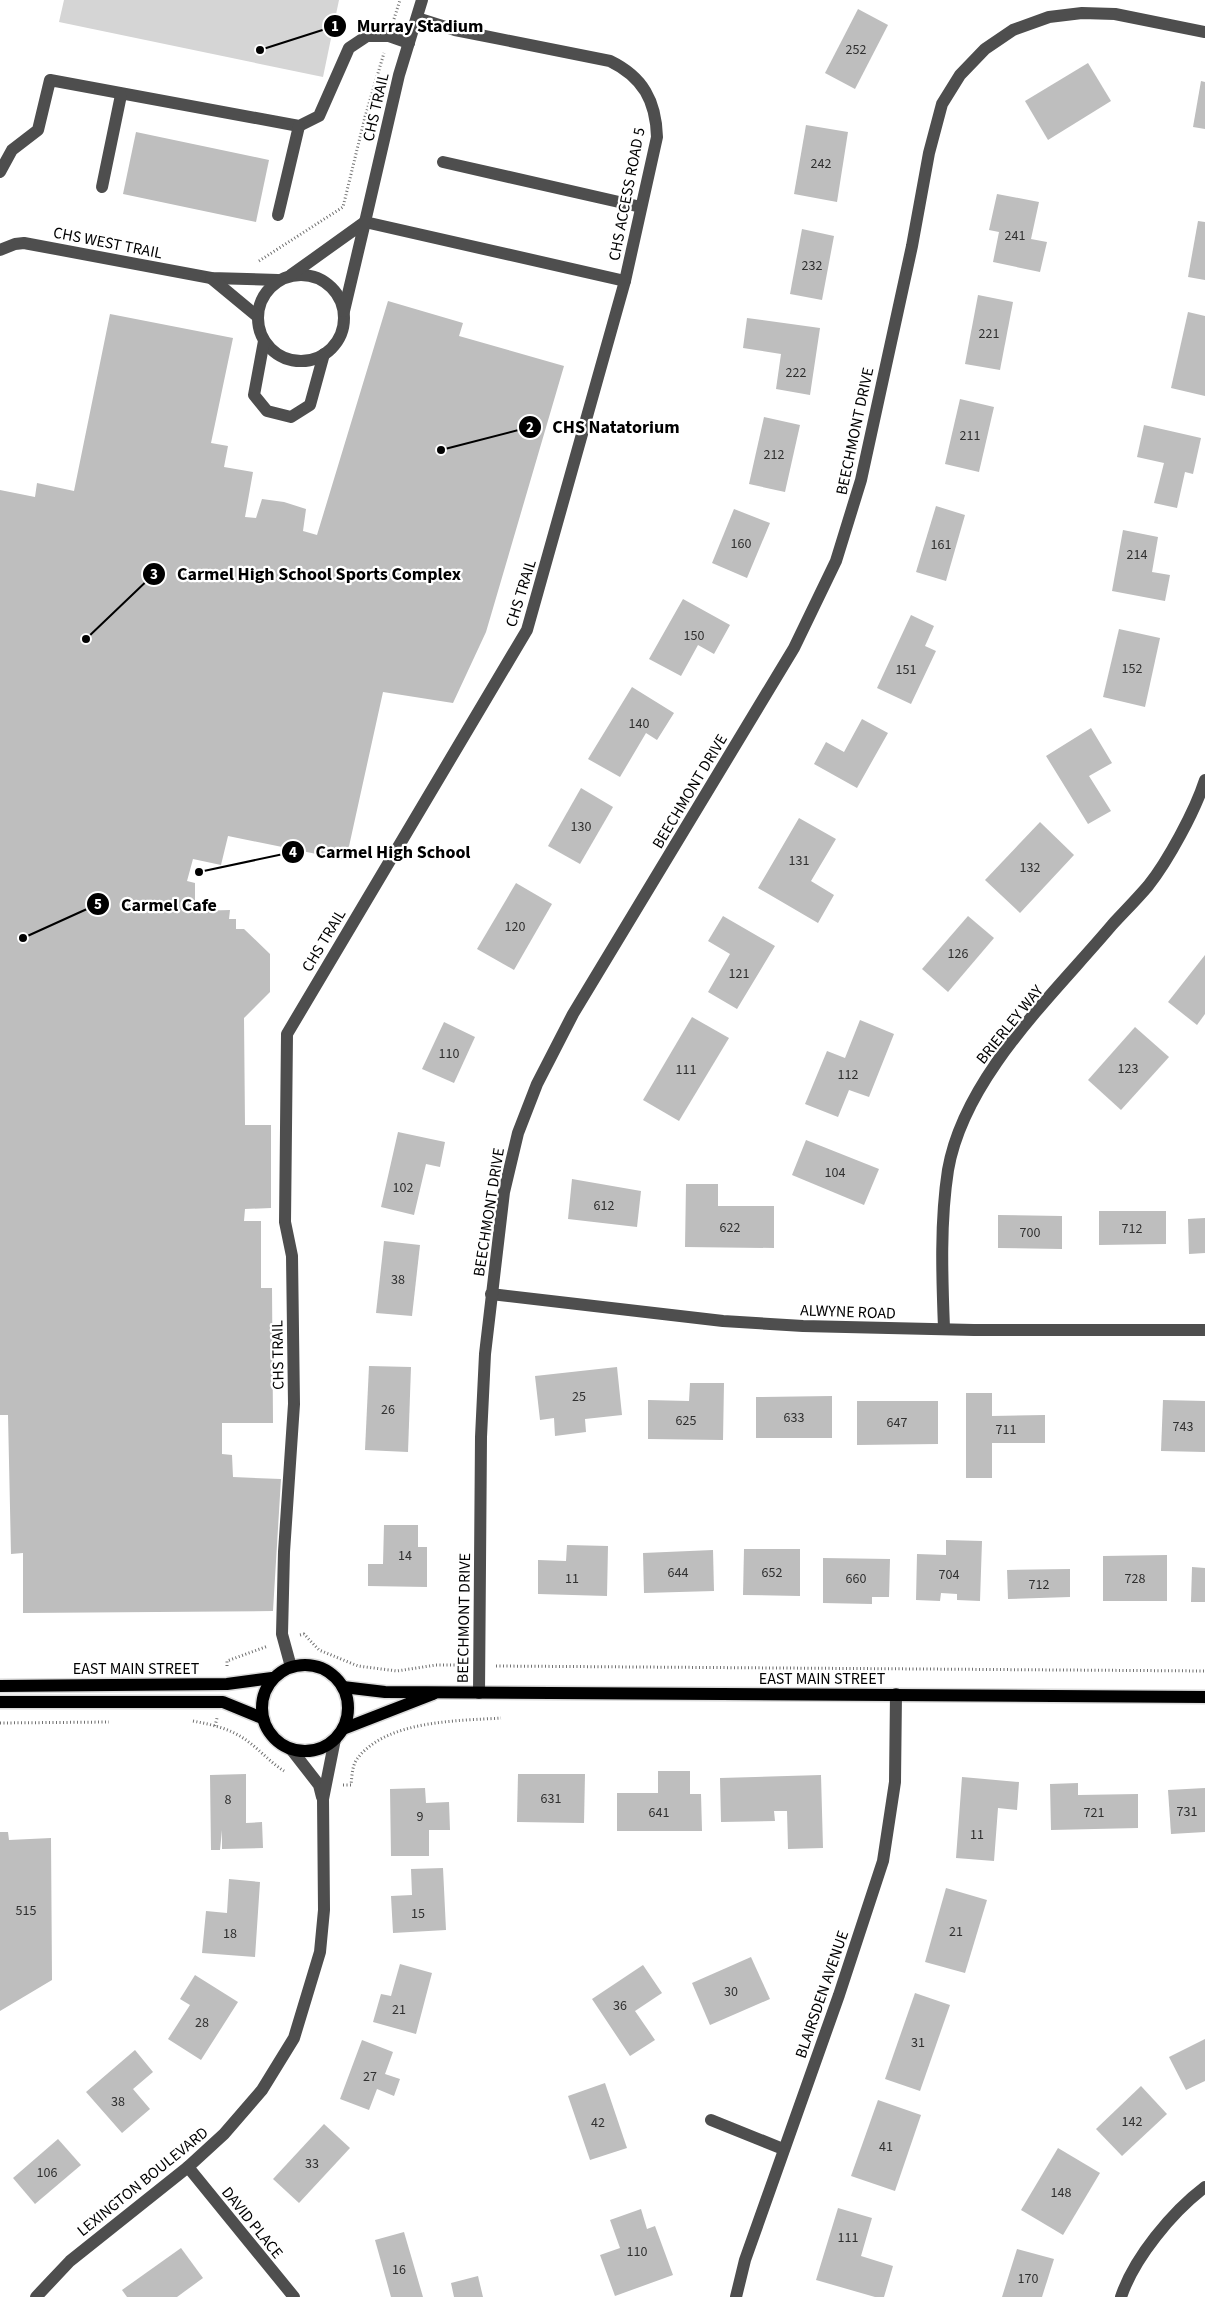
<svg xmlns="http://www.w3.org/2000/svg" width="1205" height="2297" font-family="'Source Sans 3',sans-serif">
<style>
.green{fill:#d5d5d5}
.building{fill:#bebebe}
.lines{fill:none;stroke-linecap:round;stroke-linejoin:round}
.major-casing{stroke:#dbdbdb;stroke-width:15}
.path{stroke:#707070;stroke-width:3;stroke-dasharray:1 2.5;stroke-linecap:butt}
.minor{stroke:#4e4e4e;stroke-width:12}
.major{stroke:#000;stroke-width:12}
.labels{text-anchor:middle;stroke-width:4.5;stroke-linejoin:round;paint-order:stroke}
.number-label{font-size:14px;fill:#303030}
.street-label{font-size:16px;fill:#000;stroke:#fff}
.leader{fill:none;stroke:#000;stroke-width:2}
.callout-dot{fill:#000;stroke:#fff;stroke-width:2}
.mark-label{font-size:15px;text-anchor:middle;font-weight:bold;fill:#fff}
.callout-label{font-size:18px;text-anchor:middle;font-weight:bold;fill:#000;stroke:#fff;stroke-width:4.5;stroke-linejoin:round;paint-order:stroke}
</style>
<rect width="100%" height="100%" fill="#fff"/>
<!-- green -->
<polygon class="green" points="64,0 339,0 323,77 59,22"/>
<!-- building -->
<g class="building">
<polygon points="858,9 888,25 855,89 825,73"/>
<polygon points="1088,63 1111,101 1048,140 1025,101"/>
<polygon points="1201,81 1205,82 1205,129 1193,127"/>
<polygon points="806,125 848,132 837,202 794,194"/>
<polygon points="136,132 269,160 256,222 123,194"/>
<polygon points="997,194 1039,202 1031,239 1047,242 1040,272 993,262 999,232 989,230"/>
<polygon points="1198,221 1205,222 1205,280 1188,277"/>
<polygon points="802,229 834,236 822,300 790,294"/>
<polygon points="978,295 1013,302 1000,370 965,364"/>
<polygon points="388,301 463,323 459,336 564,366 486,632 453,703 383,692 346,860 228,836 221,865 193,859 187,881 195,883 195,911 230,910 229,919 236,919 236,929 244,929 270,954 270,992 244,1018 245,1125 271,1125 271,1208 245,1209 244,1221 261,1221 261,1288 272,1288 273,1423 222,1423 222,1454 232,1455 233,1477 281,1479 273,1611 23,1613 23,1553 11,1554 8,1415 0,1415 0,490 35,497 37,483 74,491 110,314 233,338 211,443 228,446 224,467 253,472 245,517 256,518 262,499 284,502 306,509 303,531 317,535"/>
<polygon points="1188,312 1205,316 1205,396 1171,388"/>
<polygon points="747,318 820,328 810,395 776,389 781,354 743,348"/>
<polygon points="960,399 994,407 979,472 945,464"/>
<polygon points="764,417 800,425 785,492 749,484"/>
<polygon points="1144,425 1201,438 1193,474 1185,472 1177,508 1154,503 1164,463 1137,457"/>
<polygon points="936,506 965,515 946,581 916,572"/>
<polygon points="734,509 770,523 747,578 712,563"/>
<polygon points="1123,530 1158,537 1152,572 1170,575 1165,601 1112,591"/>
<polygon points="683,599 730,625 714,654 698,645 681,676 649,659"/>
<polygon points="911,615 934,626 925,646 936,651 911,704 877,688"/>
<polygon points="1119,629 1160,638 1145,707 1103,697"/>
<polygon points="632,687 674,713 657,740 646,733 620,777 588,759"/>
<polygon points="862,719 888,733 857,788 814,764 826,742 844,752"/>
<polygon points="1091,728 1112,763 1089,776 1111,811 1088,824 1046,756"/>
<polygon points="581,788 613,807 580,864 548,846"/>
<polygon points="799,818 836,839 811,881 834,895 818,923 758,888"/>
<polygon points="1040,822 1074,855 1020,913 985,880"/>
<polygon points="516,883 552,904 514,970 477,949"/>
<polygon points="723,916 775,946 737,1009 708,992 730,954 708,941"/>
<polygon points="968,916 994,938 948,992 922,969"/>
<polygon points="1205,955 1205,1014 1197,1025 1168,1002"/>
<polygon points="692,1017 729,1038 679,1121 643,1100"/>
<polygon points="860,1020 894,1034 869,1097 849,1090 838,1117 805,1104 827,1051 845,1058"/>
<polygon points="444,1022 475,1037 454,1083 422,1069"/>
<polygon points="1135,1027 1169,1057 1121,1110 1088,1080"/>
<polygon points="398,1132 445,1142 440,1167 426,1164 414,1215 381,1207"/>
<polygon points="806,1140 879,1169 864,1205 792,1175"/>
<polygon points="572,1179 641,1191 637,1227 568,1219"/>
<polygon points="686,1184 718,1184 718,1206 774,1206 774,1248 685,1247"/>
<polygon points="1099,1211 1166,1211 1166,1244 1099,1245"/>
<polygon points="998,1215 1062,1216 1062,1249 998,1248"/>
<polygon points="1205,1218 1205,1253 1189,1254 1188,1219"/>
<polygon points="384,1241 420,1245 412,1316 376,1313"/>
<polygon points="369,1366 411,1367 408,1452 365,1450"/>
<polygon points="617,1367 622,1415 585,1419 586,1432 555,1436 554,1418 540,1420 535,1376"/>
<polygon points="690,1383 724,1383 723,1440 648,1439 648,1400 689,1401"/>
<polygon points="966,1393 992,1393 992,1416 1045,1415 1045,1443 992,1443 992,1478 966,1478"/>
<polygon points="832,1396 832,1438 756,1438 756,1397"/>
<polygon points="1163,1400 1205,1401 1205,1452 1161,1451"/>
<polygon points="857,1401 938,1401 938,1444 857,1445"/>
<polygon points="384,1525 418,1525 418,1547 427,1547 427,1587 368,1586 368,1564 383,1564"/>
<polygon points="946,1540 982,1541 980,1601 957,1600 957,1594 941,1593 940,1601 916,1600 917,1554 946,1555"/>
<polygon points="567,1545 608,1546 607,1596 538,1594 538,1560 566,1561"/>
<polygon points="744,1549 800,1549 800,1596 743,1595"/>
<polygon points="713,1550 714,1591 644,1593 643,1553"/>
<polygon points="1167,1555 1167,1601 1103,1601 1103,1556"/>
<polygon points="823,1558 890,1559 889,1597 872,1597 872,1604 823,1603"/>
<polygon points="1192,1567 1205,1568 1205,1602 1191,1602"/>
<polygon points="1070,1569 1070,1597 1008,1599 1007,1570"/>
<polygon points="658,1771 690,1771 690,1794 701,1794 702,1831 617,1831 617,1793 658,1793"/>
<polygon points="246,1774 246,1823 262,1822 263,1848 222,1849 222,1830 220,1850 211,1850 210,1775"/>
<polygon points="518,1774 585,1774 584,1823 517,1822"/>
<polygon points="821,1775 823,1848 788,1849 787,1811 774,1811 775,1821 721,1822 720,1778"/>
<polygon points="962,1777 1019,1782 1017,1810 998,1808 994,1861 956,1858"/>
<polygon points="1078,1783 1078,1795 1138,1794 1138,1828 1051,1830 1050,1784"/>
<polygon points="425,1788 426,1803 449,1802 450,1830 429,1830 429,1856 391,1856 390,1789"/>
<polygon points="1205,1788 1205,1832 1171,1834 1168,1790"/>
<polygon points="0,1832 8,1832 9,1840 51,1838 52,1980 0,2011"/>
<polygon points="443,1868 446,1930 393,1933 391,1896 412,1895 411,1869"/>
<polygon points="229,1879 260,1882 255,1957 202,1953 206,1911 227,1913"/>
<polygon points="946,1888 987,1900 965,1973 925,1962"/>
<polygon points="751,1957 770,1999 710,2025 692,1983"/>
<polygon points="400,1964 432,1973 416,2034 373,2022 381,1994 391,1996"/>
<polygon points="643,1965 662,1993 635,2011 655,2040 630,2056 592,1999"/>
<polygon points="195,1975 238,2002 201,2060 168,2039 190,2005 180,1999"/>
<polygon points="915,1993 950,2005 920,2091 885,2079"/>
<polygon points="1205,2039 1205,2081 1186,2090 1169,2057"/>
<polygon points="362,2040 393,2052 385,2074 400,2079 394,2096 377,2089 369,2110 340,2099"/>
<polygon points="135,2050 153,2072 133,2089 150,2109 122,2133 86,2092"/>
<polygon points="605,2083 627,2148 590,2160 568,2096"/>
<polygon points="1141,2086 1167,2114 1122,2156 1096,2129"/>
<polygon points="878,2100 921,2115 895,2191 851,2176"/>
<polygon points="324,2124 350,2148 299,2203 273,2179"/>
<polygon points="58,2139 81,2165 35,2204 13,2178"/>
<polygon points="1058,2148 1100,2173 1063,2235 1021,2210"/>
<polygon points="838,2208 872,2218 861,2256 893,2266 884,2297 875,2297 816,2280"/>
<polygon points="641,2209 647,2229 655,2226 673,2275 615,2296 600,2255 620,2248 610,2220"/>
<polygon points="404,2232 423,2297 391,2297 375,2240"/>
<polygon points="181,2248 203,2278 177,2297 127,2297 122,2290"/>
<polygon points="1017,2249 1054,2259 1042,2297 1002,2297"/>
<polygon points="478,2276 483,2297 454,2297 451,2283"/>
</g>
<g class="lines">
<defs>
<g id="major">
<circle cx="305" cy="1708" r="43"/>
<polyline points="0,1686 227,1684 272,1678"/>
<polyline points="343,1687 385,1692 1205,1697"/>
<polyline points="0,1702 223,1702 262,1718"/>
<polyline points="343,1729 433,1694"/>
</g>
</defs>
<!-- major casing -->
<use href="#major" class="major-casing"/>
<!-- path -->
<g class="path">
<polyline points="394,19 400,0"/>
<polyline points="259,261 343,207 365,117 384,53"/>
<polyline points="300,1635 304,1634 319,1650 358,1666 397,1671 436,1665 462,1665"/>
<polyline points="227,1666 227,1661 268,1646"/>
<polyline points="496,1666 1205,1671"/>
<path d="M193 1721C208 1724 224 1727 238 1735 255 1744 268 1761 284 1771"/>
<polyline points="0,1723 109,1722"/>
<polyline points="215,1726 217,1718"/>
<path d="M343 1785H351C352 1776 352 1766 357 1759 386 1720 457 1721 501 1718"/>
</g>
<!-- minor -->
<g class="minor">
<polyline points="422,0 399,75 365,222 625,281"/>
<polyline points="443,162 641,207"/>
<polyline points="0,172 12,150 38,130 50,80 299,126 319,116 349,48 367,36 389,36 409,43"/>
<polyline points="102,187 121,95"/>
<polyline points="278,215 299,126"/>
<polyline points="0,250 15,244 24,243 211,278 278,280"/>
<circle cx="301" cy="318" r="43"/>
<polyline points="291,275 365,222 344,311"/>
<polyline points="211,278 257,316"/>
<polyline points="264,341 254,395 267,411 291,417 310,405 324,354"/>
<polyline points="491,1294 723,1321 803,1326 974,1330 1205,1330"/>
<path d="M944 1328C942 1277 940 1221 948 1170 964 1077 1053 995 1112 925 1124 912 1136 900 1148 886 1168 861 1195 811 1205 780"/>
<path d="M291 1667 282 1634 284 1552 294 1404 292 1256 285 1222 287 1034 527 630 625 281 657 137C656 101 643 77 610 61L455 30 417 18"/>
<polyline points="479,1693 481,1437 485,1354 504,1192 518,1133 537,1084 573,1014 794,648 836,561 861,480 912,246 929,153 942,104 960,75 985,49 1013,30 1049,17 1082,13 1115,14 1205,32"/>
<polyline points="291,1749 319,1785 322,1797"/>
<polyline points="711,2120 783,2149"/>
<polyline points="188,2167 294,2297"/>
<polyline points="36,2297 70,2261 188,2167 224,2134 262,2090 294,2038 320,1952 324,1910 323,1799 335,1739"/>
<polyline points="736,2297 745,2260 839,1995 883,1861 895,1782 896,1694"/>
<path d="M1121 2297C1134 2258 1172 2212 1205 2187"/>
</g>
<!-- major -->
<use href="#major" class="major"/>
</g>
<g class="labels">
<!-- number labels -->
<g class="number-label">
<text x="856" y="54">252</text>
<text x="821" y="168">242</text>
<text x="1015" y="240">241</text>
<text x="812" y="270">232</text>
<text x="989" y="338">221</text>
<text x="796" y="377">222</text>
<text x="970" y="440">211</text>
<text x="774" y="459">212</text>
<text x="741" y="548">160</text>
<text x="941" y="549">161</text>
<text x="1137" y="559">214</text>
<text x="694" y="640">150</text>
<text x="1132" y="673">152</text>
<text x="906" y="674">151</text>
<text x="639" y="728">140</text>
<text x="581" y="831">130</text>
<text x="799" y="865">131</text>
<text x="1030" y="872">132</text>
<text x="515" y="931">120</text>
<text x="958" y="958">126</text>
<text x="739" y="978">121</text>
<text x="449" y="1058">110</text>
<text x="1128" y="1073">123</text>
<text x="686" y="1074">111</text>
<text x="848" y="1079">112</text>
<text x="835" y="1177">104</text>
<text x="403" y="1192">102</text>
<text x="604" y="1210">612</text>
<text x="730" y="1232">622</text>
<text x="1132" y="1233">712</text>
<text x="1030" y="1237">700</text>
<text x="398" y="1284">38</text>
<text x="579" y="1401">25</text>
<text x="388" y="1414">26</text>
<text x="794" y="1422">633</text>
<text x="686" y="1425">625</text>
<text x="897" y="1427">647</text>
<text x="1183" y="1431">743</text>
<text x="1006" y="1434">711</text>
<text x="405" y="1560">14</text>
<text x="678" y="1577">644</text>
<text x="772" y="1577">652</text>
<text x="949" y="1579">704</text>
<text x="572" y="1583">11</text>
<text x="856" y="1583">660</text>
<text x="1135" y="1583">728</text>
<text x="1039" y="1589">712</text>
<text x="551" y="1803">631</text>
<text x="228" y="1804">8</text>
<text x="1187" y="1816">731</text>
<text x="659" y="1817">641</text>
<text x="1094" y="1817">721</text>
<text x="420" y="1821">9</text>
<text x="977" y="1839">11</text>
<text x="26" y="1915">515</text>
<text x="418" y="1918">15</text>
<text x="956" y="1936">21</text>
<text x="230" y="1938">18</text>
<text x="731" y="1996">30</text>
<text x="620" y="2010">36</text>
<text x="399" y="2014">21</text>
<text x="202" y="2027">28</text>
<text x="918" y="2047">31</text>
<text x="370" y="2081">27</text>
<text x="118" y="2106">38</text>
<text x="1132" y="2126">142</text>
<text x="598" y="2127">42</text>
<text x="886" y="2151">41</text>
<text x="312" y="2168">33</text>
<text x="47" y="2177">106</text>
<text x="1061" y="2197">148</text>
<text x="848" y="2242">111</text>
<text x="637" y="2256">110</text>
<text x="399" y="2274">16</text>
<text x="1028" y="2283">170</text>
</g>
<!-- street labels -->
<g class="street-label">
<text transform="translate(375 107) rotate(-77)" y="6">CHS TRAIL</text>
<text transform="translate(626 194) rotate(-79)" y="6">CHS ACCESS ROAD 5</text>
<text transform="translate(108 242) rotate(11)" y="6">CHS WEST TRAIL</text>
<text transform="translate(854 431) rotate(-78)" y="6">BEECHMONT DRIVE</text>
<text transform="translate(520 593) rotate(-73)" y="6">CHS TRAIL</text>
<text transform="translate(689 791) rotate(-59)" y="6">BEECHMONT DRIVE</text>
<text transform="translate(323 940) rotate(-59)" y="6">CHS TRAIL</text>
<text transform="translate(1009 1024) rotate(-51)" y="6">BRIERLEY WAY</text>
<text transform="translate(488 1212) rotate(-81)" y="6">BEECHMONT DRIVE</text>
<text transform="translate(848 1311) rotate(2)" y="6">ALWYNE ROAD</text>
<text transform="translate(277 1355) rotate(-91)" y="6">CHS TRAIL</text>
<text transform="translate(463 1618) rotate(-89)" y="6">BEECHMONT DRIVE</text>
<text x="136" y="1674">EAST MAIN STREET</text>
<text x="822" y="1684">EAST MAIN STREET</text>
<text transform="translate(821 1994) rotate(-71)" y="6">BLAIRSDEN AVENUE</text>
<text transform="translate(142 2181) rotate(-39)" y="6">LEXINGTON BOULEVARD</text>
<text transform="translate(253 2222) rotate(51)" y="6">DAVID PLACE</text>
</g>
</g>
<!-- callouts -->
<path class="leader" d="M260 50L335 26M441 450L530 427M86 639L154 574M199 872L293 852M23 938L98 904"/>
<g class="callout-dot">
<circle cx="260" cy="50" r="5"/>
<circle cx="441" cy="450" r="5"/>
<circle cx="86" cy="639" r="5"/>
<circle cx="199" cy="872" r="5"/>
<circle cx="23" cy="938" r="5"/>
<circle cx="335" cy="26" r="12"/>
<circle cx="530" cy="427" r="12"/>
<circle cx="154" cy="574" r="12"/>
<circle cx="293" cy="852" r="12"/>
<circle cx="98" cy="904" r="12"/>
</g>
<g class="mark-label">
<text x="335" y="31">1</text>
<text x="530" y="432">2</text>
<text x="154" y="579">3</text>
<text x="293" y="857">4</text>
<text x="98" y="909">5</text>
</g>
<g class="callout-label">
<text x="420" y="32">Murray Stadium</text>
<text x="616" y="433">CHS Natatorium</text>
<text x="319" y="580">Carmel High School Sports Complex</text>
<text x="393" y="858">Carmel High School</text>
<text x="169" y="911">Carmel Cafe</text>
</g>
</svg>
